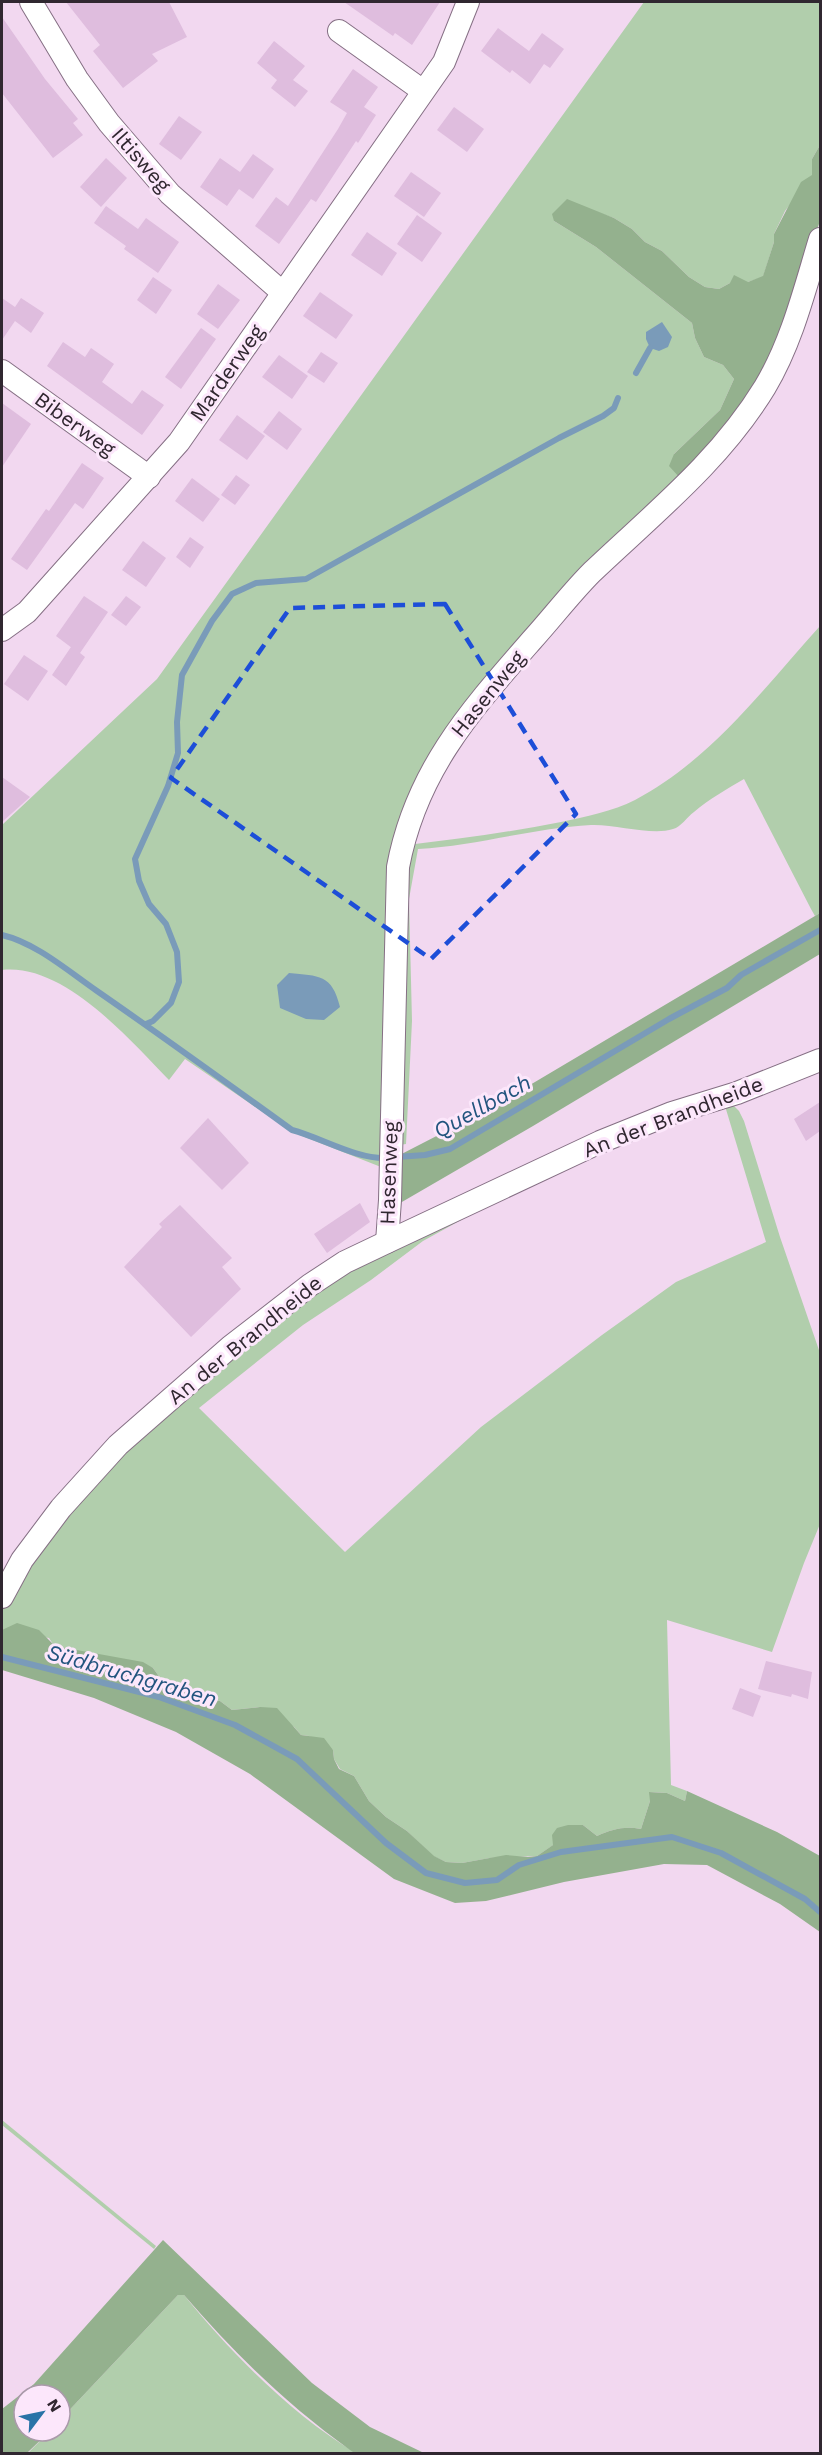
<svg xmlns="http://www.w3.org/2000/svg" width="822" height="2455" font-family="'Work Sans',sans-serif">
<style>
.green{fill:#b1ceac;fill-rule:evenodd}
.forest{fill:#94b18e}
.water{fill:#7a9bb9}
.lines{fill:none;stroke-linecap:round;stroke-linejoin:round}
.stream{stroke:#7a9bb9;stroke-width:6}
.building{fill:#dfbdde}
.minor-casing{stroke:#856f84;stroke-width:24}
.minor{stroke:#fff;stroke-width:22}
.marked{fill:none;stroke:#1d4ed8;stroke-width:4.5;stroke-dasharray:12 8;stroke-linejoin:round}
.labels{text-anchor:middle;stroke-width:6;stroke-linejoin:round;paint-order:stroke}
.street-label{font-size:21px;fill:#302730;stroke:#fce7fb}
.water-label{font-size:22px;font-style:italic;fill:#22547e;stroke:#fce7fb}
</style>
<rect width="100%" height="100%" fill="#f2d8f0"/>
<!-- green -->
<g class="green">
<path d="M644 2H820V145L812 159 813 175 785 211 774 234V242L763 277 748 282 730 283 719 289 705 287 689 277 662 251 645 242 632 229 614 218 585 208 554 221 596 247 692 323 695 338 704 357 723 365 734 379 720 410 674 454 680 478 413 795 381 1167 292 1132 185 1059 169 1080C129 1039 64 963 2 970V825L157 679Z"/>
<path d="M820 626V913L815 916 811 909 744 779C727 789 709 799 694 812 687 817 681 827 673 829 652 836 616 824 591 825 533 828 476 846 418 849L409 899 412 1021 406 1144 393 1146 407 845C459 839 510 832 561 822 585 817 613 811 635 800 712 759 764 688 820 626Z"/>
<path d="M731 1103 739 1111 744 1121 780 1237 820 1353V1524L804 1563 772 1652 667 1620 671 1785 687 1791 685 1801 667 1793 650 1792V1801L641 1829C624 1826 613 1829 597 1836L583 1825 537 1856 490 1858 462 1863 446 1862 433 1856 407 1831 386 1817 369 1801 354 1776 340 1769 334 1759 333 1750 309 1736 301 1735 294 1727 260 1707 232 1710 220 1701 198 1698 185 1689 163 1682 153 1668 60 1647 53 1644 49 1638 2 1630V1608L18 1579 114 1457 311 1291 608 1144ZM725 1106 766 1242 676 1282 602 1335 481 1427 345 1552 199 1408 303 1325 371 1280 423 1241 492 1203 637 1135Z"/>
<polygon points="2,2120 156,2246 154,2249 2,2125"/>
<path d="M178 2295H184C231 2353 292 2415 356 2453L27 2454 50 2431H60V2420Z"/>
</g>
<!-- forest -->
<g class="forest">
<polygon points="820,145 820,221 804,268 790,319 750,399 680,478 669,466 674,454 720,410 734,379 723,365 704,357 695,338 692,323 596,247 554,221 552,214 567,199 614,218 632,229 645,242 662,251 689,277 705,287 719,289 730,283 734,275 748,282 763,276 774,242 774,234 801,182 812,175 812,159"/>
<polygon points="820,913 820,954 533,1126 395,1206 386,1162 491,1108"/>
<path d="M17 1623 39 1630 53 1644 60 1647 143 1662 153 1668 163 1682 185 1689 198 1698 220 1701 232 1710 260 1707 277 1708 301 1735 324 1738 333 1750 334 1759 339 1769 354 1776 369 1801 386 1817 407 1831 434 1856 446 1862 462 1863 506 1855 528 1857 537 1856 553 1845 552 1835 557 1828 568 1825H583L597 1836C613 1829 624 1826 641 1829L650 1801 649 1792 667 1793 685 1801 687 1791 777 1832 820 1856V1932L780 1904 707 1865 664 1864 564 1882 486 1901 455 1903 394 1879 250 1774 176 1732 94 1698 2 1670V1630Z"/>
<path d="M163 2240 312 2383 370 2427 424 2453 356 2454 350 2450C286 2404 235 2354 184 2295H178L60 2420V2395H24V2431H50L27 2453H2V2409L34 2384Z"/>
</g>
<!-- water -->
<g class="water">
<polygon points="662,322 672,337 668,347 659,351 650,348 646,339 646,332"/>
<path d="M289 973C319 976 332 974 340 1007L324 1020 306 1019 280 1008 277 985Z"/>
</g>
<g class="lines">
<!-- stream -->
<g class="stream">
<polyline points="636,373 650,348"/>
<path d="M2 935C36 943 68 971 97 991 162 1036 227 1083 292 1130 322 1138 356 1159 386 1158"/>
<polyline points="146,1024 153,1021 171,1003 179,982 177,952 166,924 149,904 139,881 135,859 168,786 178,753 177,722 182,675 212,621 232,594 256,583 306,579 559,438 603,416 614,408 618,398"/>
<polyline points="397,1157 425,1155 450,1149 669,1019 727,988 741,975 820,930"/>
<polyline points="2,1657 159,1697 235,1725 297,1759 386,1843 426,1873 465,1883 497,1880 519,1865 561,1852 672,1837 721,1853 805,1899 820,1912"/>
</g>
</g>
<!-- building -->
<g class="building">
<polygon points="66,2 169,2 187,37 152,54 158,61 123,88 93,51 100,45"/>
<polygon points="344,2 440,2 412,45 395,33 393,36"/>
<polygon points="2,17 45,79 78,119 73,123 83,135 53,158 2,93"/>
<polygon points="498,28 529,51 542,33 564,49 550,68 544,64 530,84 512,70 510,73 481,51"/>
<polygon points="274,41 305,66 293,80 308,91 295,107 271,88 277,80 257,63"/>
<polygon points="353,69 378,87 364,107 376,115 358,143 356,141 316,202 311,199 279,244 255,226 276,197 288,206 338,129 347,113 330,102"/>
<polygon points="454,107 484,129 467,152 437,130"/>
<polygon points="179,116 202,132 181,160 159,144"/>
<polygon points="253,154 274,169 253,199 239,189 227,206 200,187 220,158 240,172"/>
<polygon points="106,158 127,178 101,207 80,187"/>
<polygon points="411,172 441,193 424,217 394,196"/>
<polygon points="106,206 138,229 146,218 179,242 158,273 124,249 126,246 94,223"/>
<polygon points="417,215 442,233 422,262 397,244"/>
<polygon points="367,232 397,253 382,276 351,255"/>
<polygon points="153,277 172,290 156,314 137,300"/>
<polygon points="218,284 240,300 218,329 197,314"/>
<polygon points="320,292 353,315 336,339 303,316"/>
<polygon points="2,298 15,307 21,298 44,313 31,333 15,321 2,340"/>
<polygon points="201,328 216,339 181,389 165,377"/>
<polygon points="63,342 85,357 91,348 114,364 102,382 132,404 142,390 164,405 142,435 47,366"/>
<polygon points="321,352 338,363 324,383 307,372"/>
<polygon points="279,355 308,376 292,399 262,377"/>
<polygon points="2,403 31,424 2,467"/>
<polygon points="279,411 302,429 287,450 263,432"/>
<polygon points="237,415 265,436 247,460 219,440"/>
<polygon points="82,463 104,478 83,509 75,503 27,570 11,559 46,509 49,511"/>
<polygon points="236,475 250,485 235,505 221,495"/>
<polygon points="192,478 220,499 203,522 175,501"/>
<polygon points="190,537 204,547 190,568 176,557"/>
<polygon points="143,541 166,558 146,587 122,570"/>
<polygon points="84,596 108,612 80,653 85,657 66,686 52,675 71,647 76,651 56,636"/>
<polygon points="126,596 141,607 126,626 111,615"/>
<polygon points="24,655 48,671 28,701 4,684"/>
<polygon points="2,777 30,797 2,822"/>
<polygon points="820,1102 820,1131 806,1141 794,1119"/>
<polygon points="208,1118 249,1163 222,1190 180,1148"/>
<polygon points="360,1203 370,1222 327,1253 314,1234"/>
<polygon points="180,1205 232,1258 222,1267 241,1289 191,1337 124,1267 162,1227 159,1224"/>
<polygon points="766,1661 812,1672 808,1699 792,1694 791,1697 758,1689"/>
<polygon points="740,1688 761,1696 753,1717 732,1709"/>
</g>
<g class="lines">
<defs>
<g id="minor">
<polyline points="31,2 77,79 109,123 170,194 283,293"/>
<polyline points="339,31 423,91"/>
<polyline points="2,371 149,477"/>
<polyline points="2,630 27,612 179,442 444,62 468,2"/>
<path d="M387 1242 390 1200 398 867C416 771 470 711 532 640 552 618 571 593 592 572 653 514 720 461 765 387 792 342 805 288 820 239"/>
<polyline points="2,1597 22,1560 61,1508 118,1445 230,1347 310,1285 345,1262 387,1242 600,1142 672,1113 737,1093 820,1060"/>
</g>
</defs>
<!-- minor casing -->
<use href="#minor" class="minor-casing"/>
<!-- minor -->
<use href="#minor" class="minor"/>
</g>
<!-- marked area -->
<path class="marked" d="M445 604 576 814 431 959 171 778 290 608Z"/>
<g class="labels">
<!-- street labels -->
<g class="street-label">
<text transform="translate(141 160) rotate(49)" y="7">Iltisweg</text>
<text transform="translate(227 373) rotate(-55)" y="7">Marderweg</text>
<text transform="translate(75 424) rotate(36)" y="7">Biberweg</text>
<text transform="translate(488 694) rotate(-51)" y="7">Hasenweg</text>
<text transform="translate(673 1117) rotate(-21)" y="7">An der Brandheide</text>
<text transform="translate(389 1173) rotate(-88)" y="7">Hasenweg</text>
<text transform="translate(245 1340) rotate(-39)" y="7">An der Brandheide</text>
</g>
<!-- water labels -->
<g class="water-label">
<text transform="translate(482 1106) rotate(-29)" y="8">Quellbach</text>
<text transform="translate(132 1675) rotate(16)" y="8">Südbruchgraben</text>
</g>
</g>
<!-- border -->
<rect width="822" height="2455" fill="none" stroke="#302730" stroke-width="6"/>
<!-- north arrow -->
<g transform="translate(42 2413) rotate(58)"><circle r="28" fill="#fce7fb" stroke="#aa9aaa" stroke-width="1.5"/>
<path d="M0-4.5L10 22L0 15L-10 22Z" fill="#2973a7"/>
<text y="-9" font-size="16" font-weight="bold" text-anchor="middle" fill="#302730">N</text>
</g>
</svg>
